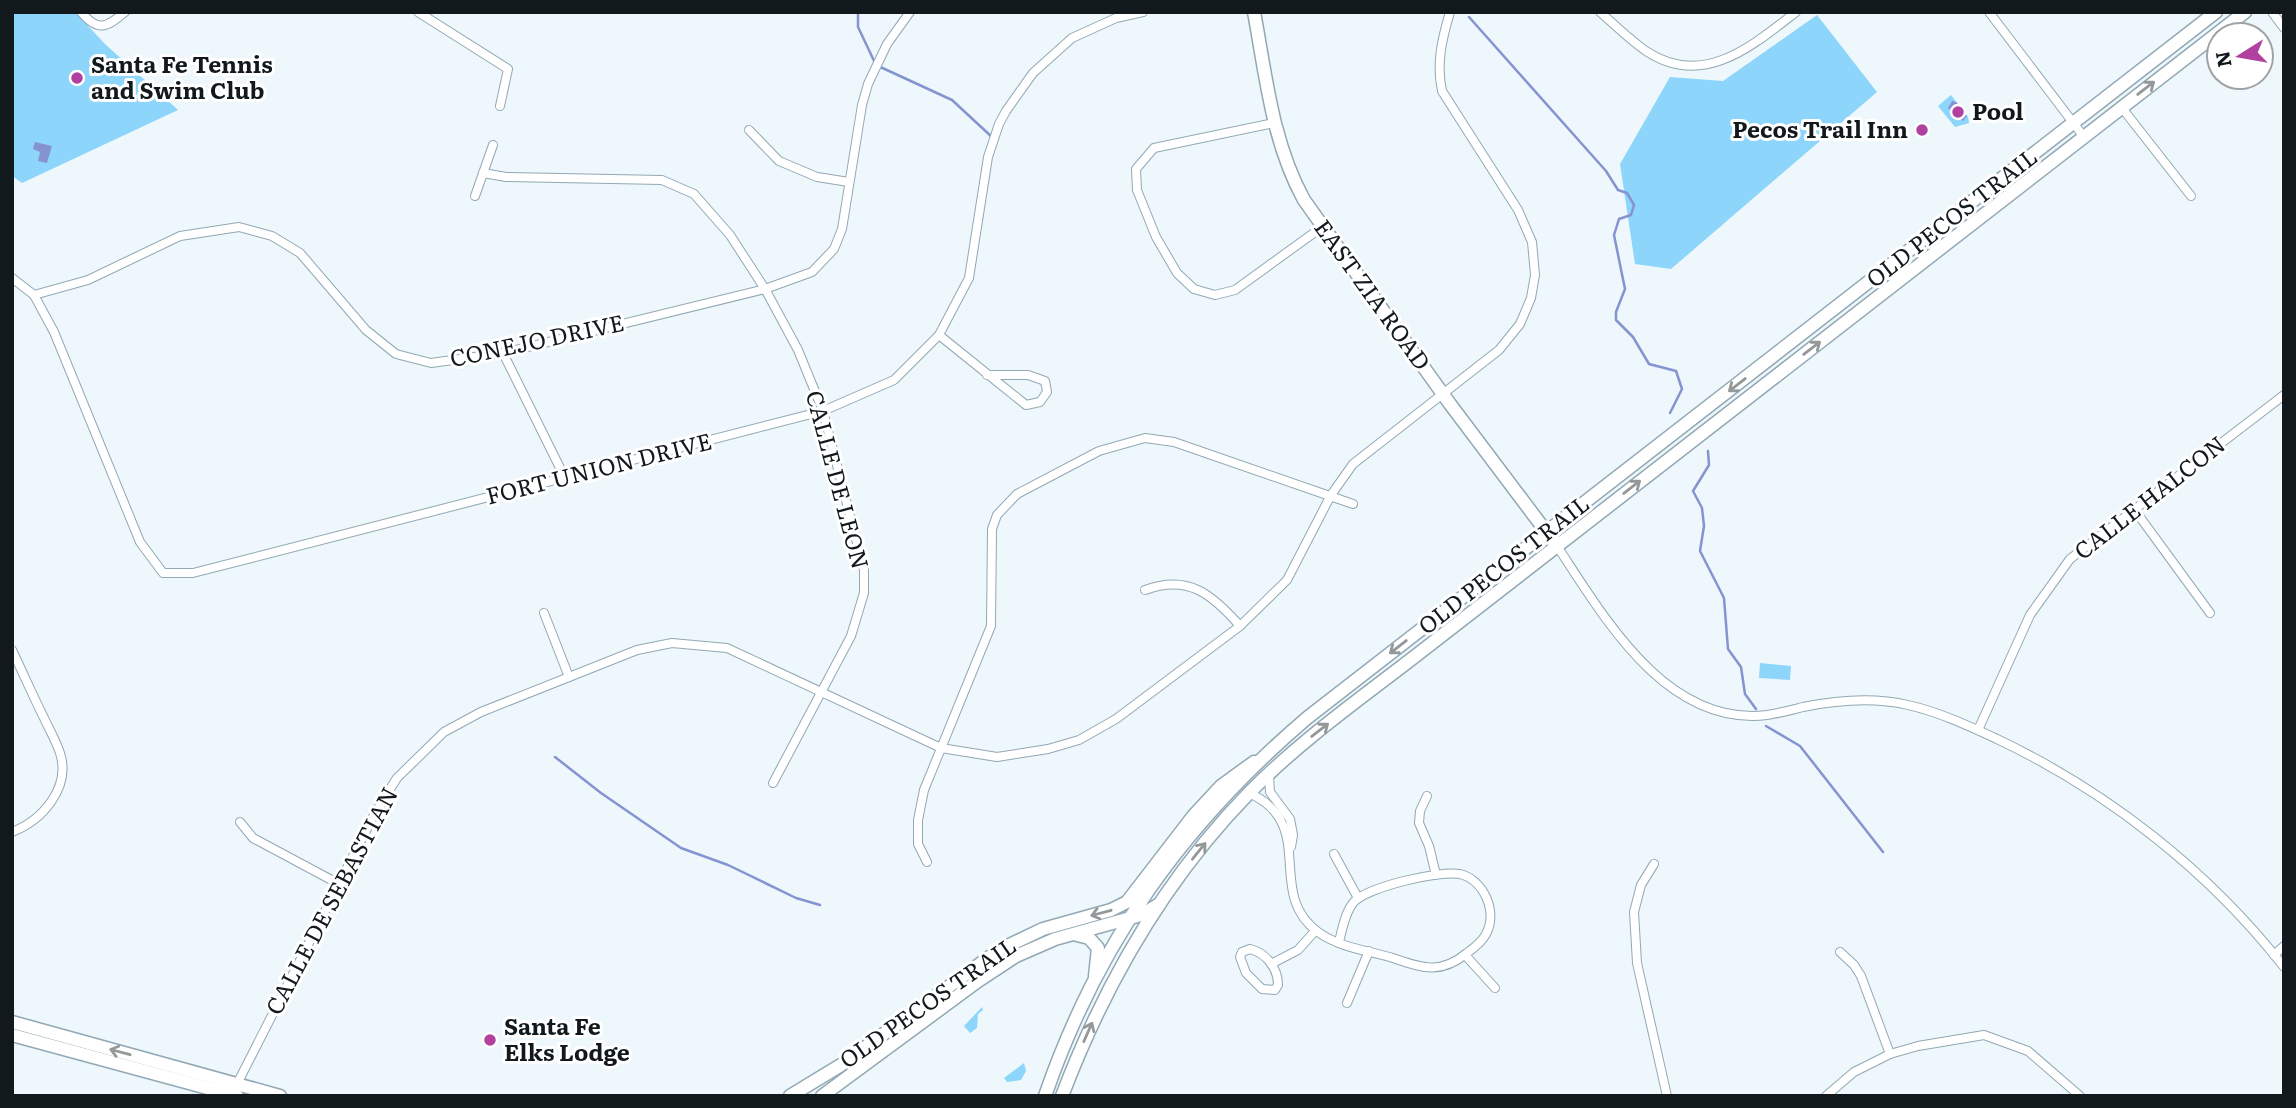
<svg xmlns="http://www.w3.org/2000/svg" width="2296" height="1108" font-family="Literata,serif">
<style>
.green{fill:#8dd5fb}
.water{fill:#8594d1}
.lines{fill:none;stroke-linecap:round;stroke-linejoin:round}
.stream{stroke:#8594d1;stroke-width:2.5}
.street-casing{stroke:#92a8b4;stroke-width:10}
.secondary-casing{stroke:#92a8b4;stroke-width:15}
.primary-casing{stroke:#92a8b4;stroke-width:15}
.street{stroke:#fff;stroke-width:8}
.secondary{stroke:#fff;stroke-width:12}
.primary{stroke:#fff;stroke-width:12}
.oneway{stroke:#949899}
.poi-dot{fill:#b0419e;stroke:#fff;stroke-width:2.5}
.labels{text-anchor:middle;stroke-width:6;stroke-linejoin:round;paint-order:stroke}
.poi-label{font-size:23px;font-weight:bold;fill:#11191d;stroke:#fff;text-anchor:start}
.street-label{font-size:23px;fill:#11191d;stroke:#fff}
</style>
<rect width="100%" height="100%" fill="#edf7fc"/>
<!-- green -->
<g class="green">
<polygon points="16,12 75,12 106,45 178,110 22,183 12,176 12,14"/>
<polygon points="1817,15 1877,92 1671,269 1635,264 1620,164 1670,77 1723,81"/>
<polygon points="1951,95 1968,117 1969,123 1955,127 1938,106"/>
<polygon points="1760,663 1791,666 1790,680 1759,678"/>
<polygon points="982,1007 983,1010 978,1014 977,1028 970,1033 964,1026"/>
<polygon points="1024,1063 1026,1071 1021,1080 1007,1082 1004,1078"/>
</g>
<!-- water -->
<g class="water">
<polygon points="1952,101 1956,102 1967,116 1963,121 1948,108"/>
<polygon points="35,142 52,146 47,163 38,161 40,152 33,149"/>
</g>
<g class="lines">
<!-- stream -->
<g class="stream">
<polyline points="858,12 858,27 876,65 952,100 993,138"/>
<polyline points="1469,17 1606,171 1618,190 1627,193 1634,205 1631,215 1619,219 1614,235 1625,289 1616,312 1616,320 1633,337 1649,364 1676,371 1682,389 1670,413"/>
<polyline points="1708,451 1709,465 1693,491 1702,508 1704,526 1700,551 1724,598 1728,649 1741,667 1745,694 1756,709"/>
<polyline points="1766,726 1800,746 1883,852"/>
<polyline points="555,757 601,793 681,848 728,865 796,898 820,905"/>
</g>
<defs>
<g id="street">
<path d="M81 12C98 32 106 28 125 12"/>
<polyline points="418,12 508,69 500,106"/>
<path d="M1600 12C1615 25 1630 40 1646 51 1703 89 1752 46 1796 12"/>
<polyline points="1989,12 2084,137"/>
<polyline points="2272,12 2284,28"/>
<polyline points="2122,108 2191,196"/>
<polyline points="1274,123 1154,148 1136,169 1137,190 1156,237 1177,273 1194,289 1215,295 1235,290 1322,227"/>
<polyline points="749,130 779,161 817,177 849,182"/>
<polyline points="483,173 506,177 662,180 694,194 730,235 765,289 798,350 823,411 864,570 864,593 851,636 773,783"/>
<polyline points="475,196 493,145"/>
<polyline points="12,278 34,295 54,332 140,542 163,573 193,573 823,411 894,380 939,335 969,278 988,157 999,124 1006,111 1033,73 1072,38 1116,18 1143,12"/>
<polyline points="34,295 88,280 180,236 239,227 272,236 300,253 366,330 396,354 431,363 503,353 765,289 812,272 834,249 842,229 862,105 868,84 887,44 910,12"/>
<polyline points="939,335 1026,405 1040,402 1047,392 1045,381 1028,375 987,375"/>
<polyline points="503,353 565,478"/>
<polyline points="2134,509 2210,613"/>
<path d="M1557 546C1604 617 1666 727 1767 715 1780 713 1791 710 1803 707 1838 700 1874 697 1908 705 1939 712 1969 726 1997 739 2107 791 2209 871 2284 967"/>
<path d="M1145 590C1188 574 1212 594 1240 626"/>
<polyline points="544,613 569,677"/>
<path d="M12 650C23 673 33 696 44 718 49 729 56 741 60 753 71 787 43 820 12 832"/>
<polyline points="1978,730 2030,615 2070,559 2284,395"/>
<polyline points="1269,775 1270,792 1290,819 1293,835 1291,847"/>
<path d="M1249 793C1319 824 1264 893 1318 932 1338 947 1369 951 1393 958 1423 968 1440 975 1467 953 1474 948 1482 942 1486 934 1498 912 1484 880 1460 874 1440 870 1366 887 1353 903 1345 913 1342 930 1339 942"/>
<polyline points="1427,796 1420,811 1419,823 1429,846 1436,875"/>
<polyline points="240,822 253,838 339,884"/>
<polyline points="1334,854 1358,898"/>
<polyline points="927,862 918,844 918,820 924,790 991,626 992,529 997,515 1017,494 1099,451 1145,438 1174,442 1353,504"/>
<polyline points="1654,864 1641,885 1634,912 1637,963 1667,1096"/>
<path d="M1250 949C1266 953 1278 968 1278 985L1275 990 1262 989 1246 973 1240 957 1242 952Z"/>
<polyline points="1840,952 1854,965 1861,976 1890,1054"/>
<polyline points="1465,955 1495,988"/>
<polyline points="2274,955 2284,946"/>
<polyline points="1271,964 1298,950 1315,931"/>
<polyline points="1347,1003 1369,951"/>
<path d="M235 1088 375 813 397 778 444 732 481 712 637 650 672 643 727 648 941 748 997 757 1048 749 1079 740 1116 719 1240 626 1287 580 1331 495 1353 464 1499 350 1520 324 1531 298 1535 275 1532 242 1518 210 1442 91C1436 63 1442 39 1450 12"/>
<polyline points="1826,1096 1854,1072 1890,1054 1918,1046 1984,1035 2028,1051 2080,1096"/>
</g>
<g id="secondary">
<path d="M1254 12C1266 76 1272 142 1304 200L1450 404 1557 546"/>
<polyline points="1077,935 1089,938 1098,948 1095,976"/>
<polyline points="12,1022 280,1096"/>
<polyline points="12,1035 237,1096"/>
<polyline points="790,1096 841,1065 999,950 1043,929 1111,910 1127,902 1194,815 1221,786 1254,762"/>
<polyline points="822,1096 978,981 1016,956 1055,939 1141,915 1158,905"/>
</g>
<g id="primary">
<path d="M1045 1096C1098 942 1183 824 1307 718L2216 12"/>
<path d="M1062 1096C1105 983 1164 880 1249 793 1300 741 1360 699 1418 654L2245 12"/>
</g>
</defs>
<!-- street casing -->
<use href="#street" class="street-casing"/>
<!-- secondary casing -->
<use href="#secondary" class="secondary-casing"/>
<!-- primary casing -->
<use href="#primary" class="primary-casing"/>
<!-- street -->
<use href="#street" class="street"/>
<!-- secondary -->
<use href="#secondary" class="secondary"/>
<!-- primary -->
<use href="#primary" class="primary"/>
</g>
<!-- one-way arrows -->
<defs><path id="oneway-shaft" d="M-6 0H5M1.5-3L5.5 0L1.5 3" fill="none" stroke-width="1.6" stroke-linecap="round" stroke-linejoin="round" transform="scale(1.75)"/></defs>
<g class="oneway">
<use href="#oneway-shaft" transform="translate(2146 88) rotate(-38)"/>
<use href="#oneway-shaft" transform="translate(1812 348) rotate(-38)"/>
<use href="#oneway-shaft" transform="translate(1737 385) rotate(142)"/>
<use href="#oneway-shaft" transform="translate(1632 487) rotate(-38)"/>
<use href="#oneway-shaft" transform="translate(1398 647) rotate(142)"/>
<use href="#oneway-shaft" transform="translate(1320 730) rotate(-38)"/>
<use href="#oneway-shaft" transform="translate(1199 851) rotate(-51)"/>
<use href="#oneway-shaft" transform="translate(1101 913) rotate(165)"/>
<use href="#oneway-shaft" transform="translate(1088 1032) rotate(-66)"/>
<use href="#oneway-shaft" transform="translate(120 1052) rotate(-165)"/>
</g>
<!-- markers -->
<g class="poi-dot">
<circle cx="77" cy="78" r="7"/>
<circle cx="1958" cy="112" r="7"/>
<circle cx="1922" cy="130" r="7"/>
<circle cx="490" cy="1040" r="7"/>
</g>
<g class="labels">
<!-- poi labels -->
<g class="poi-label">
<text x="91" y="73">Santa Fe Tennis<tspan x="91" dy="26">and Swim Club</tspan></text>
<text x="1972" y="120">Pool</text>
<text x="1908" y="138" text-anchor="end">Pecos Trail Inn</text>
<text x="504" y="1035">Santa Fe<tspan x="504" dy="26">Elks Lodge</tspan></text>
</g>
<!-- street labels -->
<g class="street-label">
<text transform="translate(1952 218) rotate(-38)" y="8">OLD PECOS TRAIL</text>
<text transform="translate(1372 295) rotate(54)" y="8">EAST ZIA ROAD</text>
<text transform="translate(537 341) rotate(-12)" y="8">CONEJO DRIVE</text>
<text transform="translate(599 469) rotate(-14)" y="8">FORT UNION DRIVE</text>
<text transform="translate(837 480) rotate(75)" y="8">CALLE DE LEON</text>
<text transform="translate(2150 498) rotate(-38)" y="8">CALLE HALCON</text>
<text transform="translate(1504 565) rotate(-38)" y="8">OLD PECOS TRAIL</text>
<text transform="translate(332 901) rotate(-62)" y="8">CALLE DE SEBASTIAN</text>
<text transform="translate(928 1003) rotate(-35)" y="8">OLD PECOS TRAIL</text>
</g>
</g>
<!-- border -->
<rect width="2296" height="1108" fill="none" stroke="#11191d" stroke-width="28"/>
<!-- north arrow -->
<g transform="translate(2240 56) rotate(259)"><circle r="33" fill="#ffffff" stroke="#a0a3a5" stroke-width="2"/>
<path d="M0-5L12 26L0 18L-12 26Z" fill="#b0419e"/>
<text y="-10" font-size="19" font-weight="bold" text-anchor="middle" fill="#11191d">N</text>
</g>
</svg>
